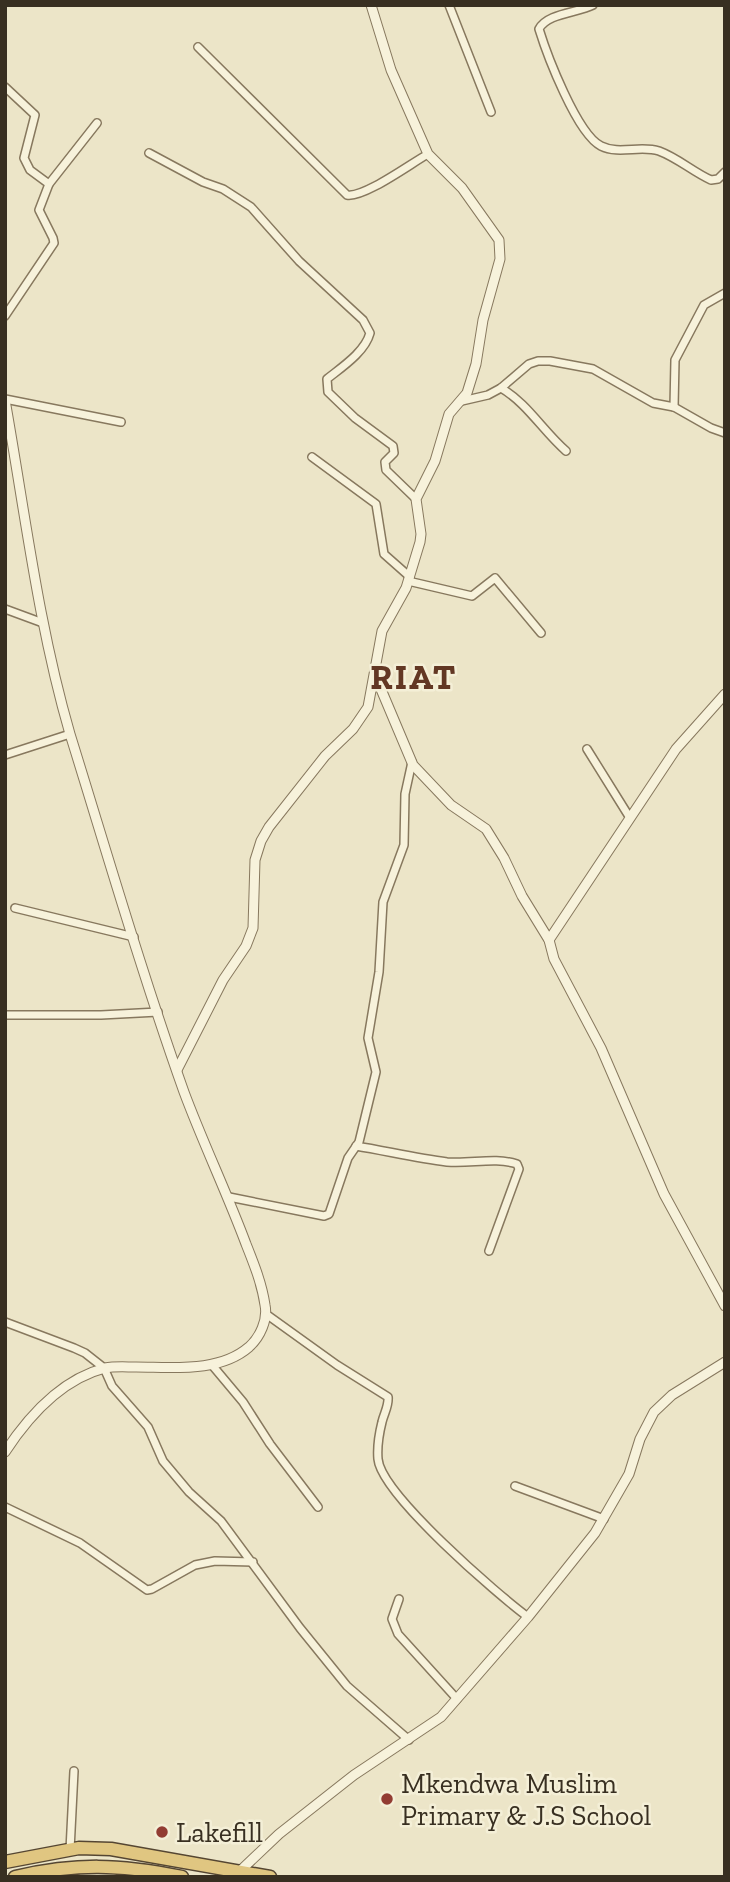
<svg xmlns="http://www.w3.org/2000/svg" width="730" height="1882" font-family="'Zilla Slab',serif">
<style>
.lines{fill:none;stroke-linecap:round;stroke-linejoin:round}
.minor-casing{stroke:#87785e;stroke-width:10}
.tertiary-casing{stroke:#87785e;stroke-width:11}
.trunk-casing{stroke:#554632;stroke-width:15}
.minor{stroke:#f7f2db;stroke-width:7}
.tertiary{stroke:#f7f2db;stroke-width:9}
.trunk{stroke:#e0c681;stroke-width:12}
.poi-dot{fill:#923c32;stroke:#f4efd7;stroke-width:2.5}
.labels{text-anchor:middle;stroke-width:5;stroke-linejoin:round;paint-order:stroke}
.poi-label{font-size:28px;fill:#382f21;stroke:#f4efd7;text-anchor:start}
.district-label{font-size:35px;font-weight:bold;letter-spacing:2px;fill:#623723;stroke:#f4efd7}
</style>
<rect width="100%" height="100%" fill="#ece5c8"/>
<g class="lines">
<defs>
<g id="minor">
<polyline points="449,5 491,112"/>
<path d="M593 5C578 13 547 13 539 29 547 55 577 134 601 146 619 155 640 145 659 151 678 158 693 172 711 180L718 179 725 172"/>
<path d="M198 47 347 195C364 198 410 164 428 154"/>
<polyline points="5,87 35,115 24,158 30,170 49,184"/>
<path d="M149 153 203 182 223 189 251 207 299 261 363 320 370 333C365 352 342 367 327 379L328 392 355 418 393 446 394 453 385 462 386 470 416 499"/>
<polyline points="5,316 54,243 53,238 39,210 49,184 97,123"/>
<path d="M501 388C527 403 543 431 566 451"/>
<polyline points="5,399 121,422"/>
<polyline points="462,401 488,395 501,388 529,364 538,361 550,361 593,369 653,403 674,407 711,428 725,433"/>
<polyline points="674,407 675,360 704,305 725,293"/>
<polyline points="312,457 376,504 384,554 410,577"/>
<polyline points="408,581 472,596 495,578 541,633"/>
<polyline points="5,609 43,623"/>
<polyline points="587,749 630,818"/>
<polyline points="5,755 70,734"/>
<polyline points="15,908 134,937"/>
<polyline points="5,1015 101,1015 158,1012"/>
<path d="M356 1146C386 1151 417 1158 447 1162 471 1164 495 1157 517 1164L519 1169 489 1251"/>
<polyline points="229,1197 324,1216 329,1214 348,1158 359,1142 376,1072 368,1038 379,972 383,902 404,845 405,794 412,762"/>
<path d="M266 1314 337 1365 388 1397C389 1406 384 1413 382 1422 379 1434 377 1447 378 1459 381 1494 498 1595 528 1617"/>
<polyline points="5,1322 74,1348 85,1353 104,1368 112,1386 148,1427 163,1461 189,1492 221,1521 300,1628 347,1686 409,1740"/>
<polyline points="212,1365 243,1402 270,1444 318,1507"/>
<polyline points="515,1486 604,1519"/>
<polyline points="5,1507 80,1543 147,1590 152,1589 195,1565 215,1561 253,1562"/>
<polyline points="399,1599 392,1619 398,1634 457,1699"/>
<polyline points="70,1850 74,1771"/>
</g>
<g id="tertiary">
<path d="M5 400C25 512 38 624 70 734 107 853 142 974 184 1092 203 1143 227 1193 246 1244 254 1264 262 1284 265 1305 268 1320 260 1337 249 1347 219 1373 172 1367 136 1367 126 1367 115 1366 105 1368 62 1379 28 1417 5 1452"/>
<polyline points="375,675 413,765 451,805 486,829 504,858 522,896 549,940 554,959 601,1048 664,1194 725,1306"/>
<polyline points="549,940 676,749 725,694"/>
<polyline points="177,1070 223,980 246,946 253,928 255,860 261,841 269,827 325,756 353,729 368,707 382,631 406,588 420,542 421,534 416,499 435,461 449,414 467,393 476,364 483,320 500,259 499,240 462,188 428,154 391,70 371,5"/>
<polyline points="240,1871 279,1834 354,1775 441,1717 528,1617 595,1533 629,1474 640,1439 654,1412 672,1395 725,1362"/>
</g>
<g id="trunk">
<polyline points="5,1862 79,1848 111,1849 270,1877"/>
<path d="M15 1877C77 1863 119 1864 182 1877"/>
</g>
</defs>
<!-- minor casing -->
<use href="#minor" class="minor-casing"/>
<!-- tertiary casing -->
<use href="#tertiary" class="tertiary-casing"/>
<!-- trunk casing -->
<use href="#trunk" class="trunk-casing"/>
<!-- minor -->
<use href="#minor" class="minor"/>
<!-- tertiary -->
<use href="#tertiary" class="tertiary"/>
<!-- trunk -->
<use href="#trunk" class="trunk"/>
</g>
<!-- markers -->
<g class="poi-dot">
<circle cx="387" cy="1799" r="7"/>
<circle cx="162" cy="1832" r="7"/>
</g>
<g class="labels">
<!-- poi labels -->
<g class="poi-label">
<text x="401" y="1793">Mkendwa Muslim<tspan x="401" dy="32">Primary &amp; J.S School</tspan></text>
<text x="176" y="1842">Lakefill</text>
</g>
<!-- district labels -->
<g class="district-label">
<text x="414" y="689">RIAT</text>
</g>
</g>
<!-- border -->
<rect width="730" height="1882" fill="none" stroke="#382f21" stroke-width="14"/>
</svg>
